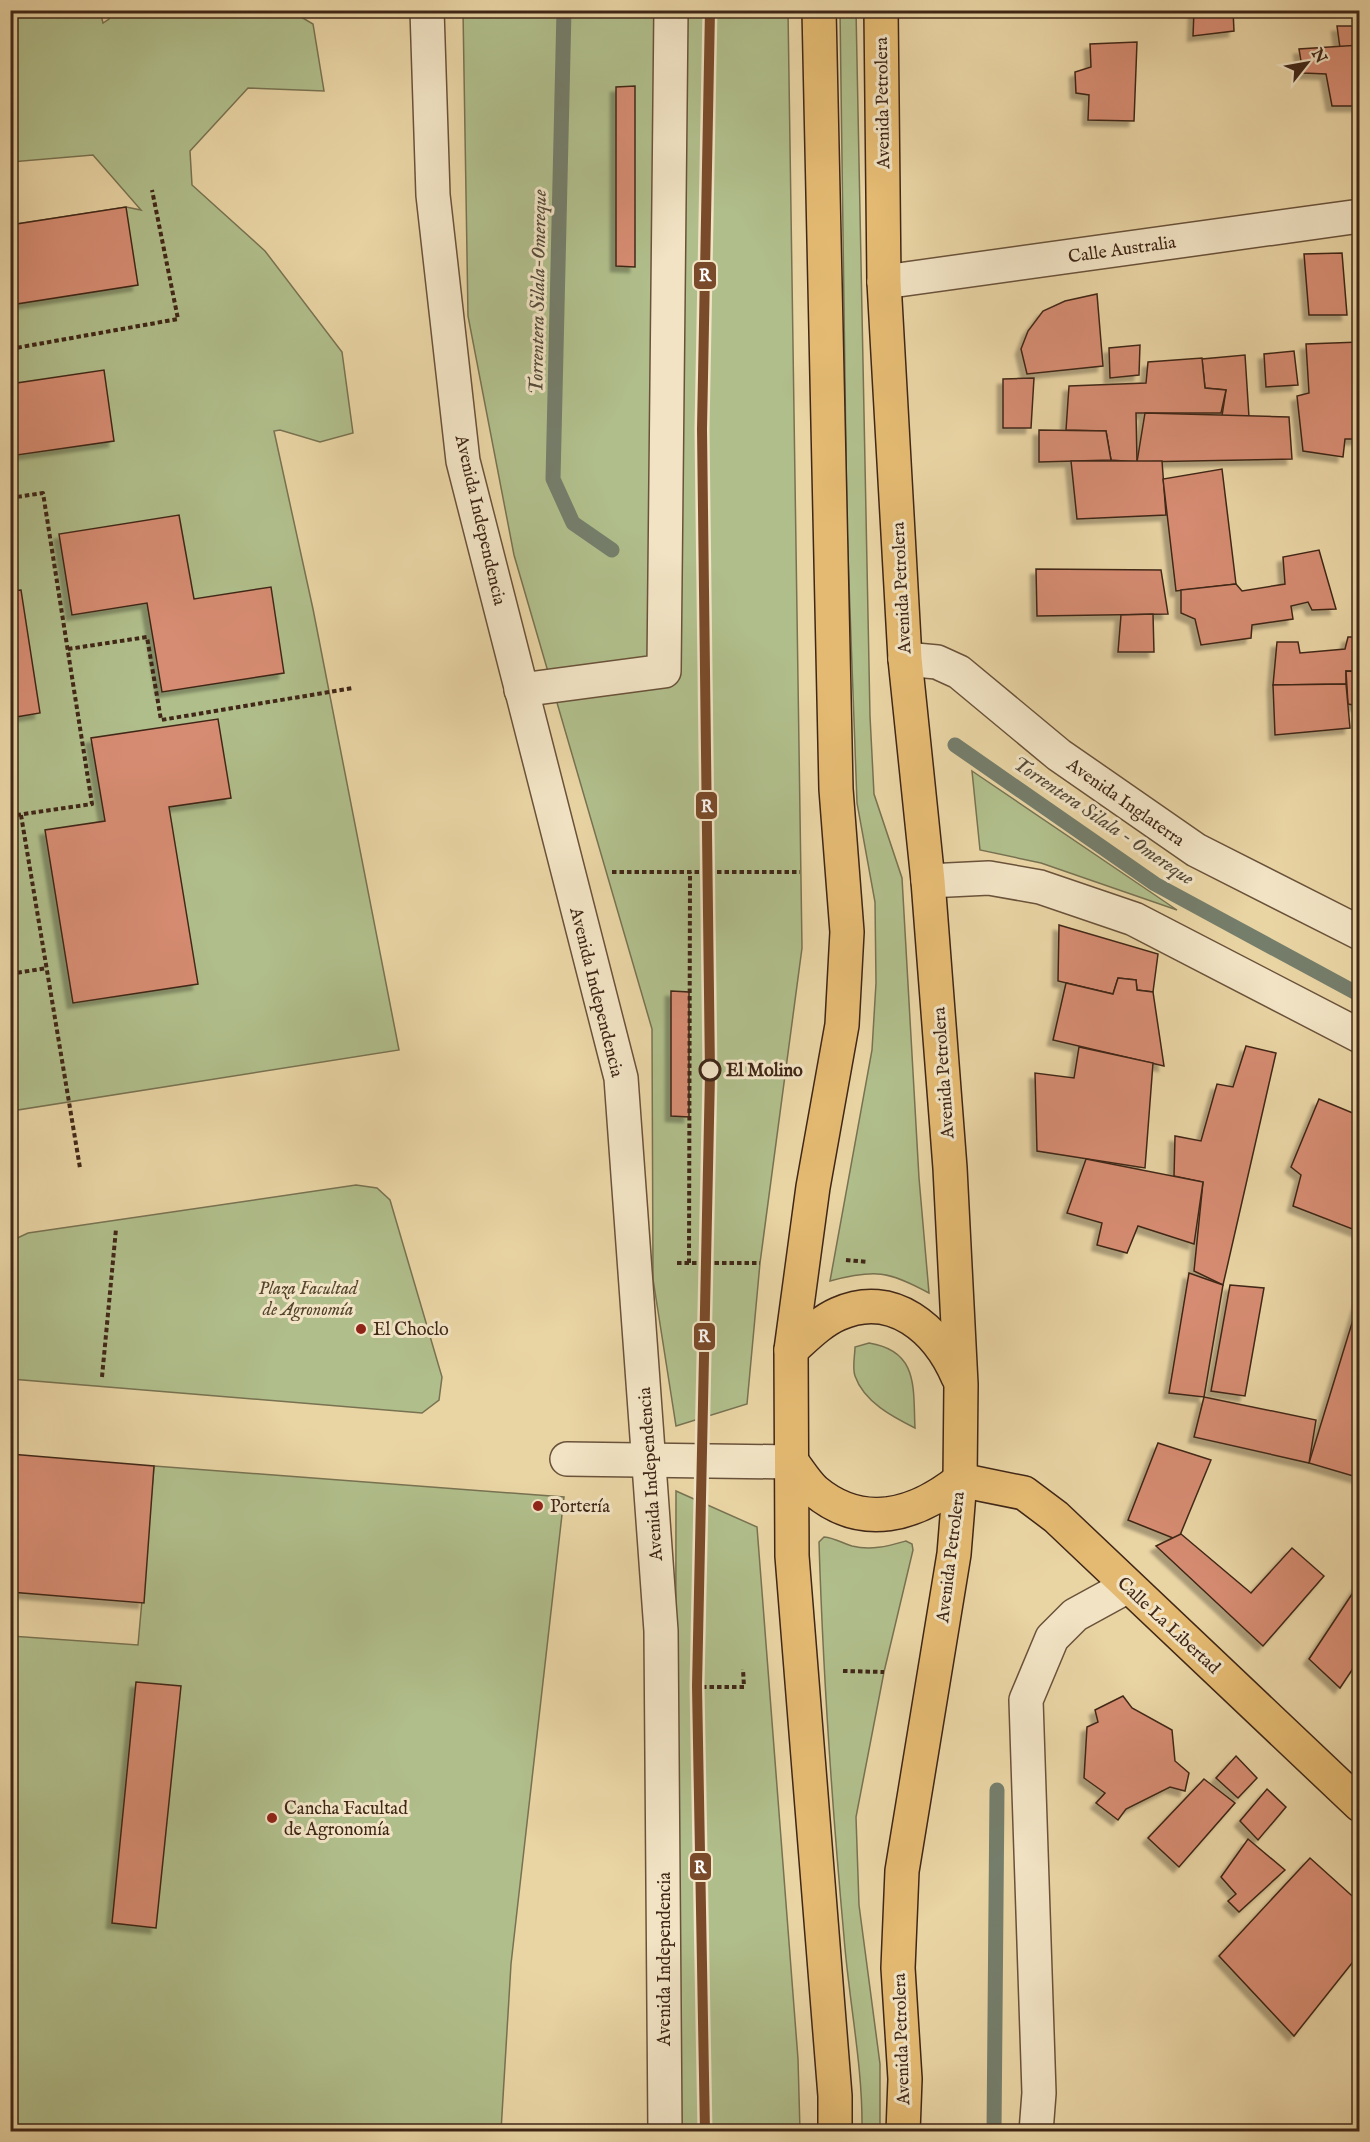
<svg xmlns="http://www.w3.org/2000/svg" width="1370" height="2142" font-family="'IM FELL English',serif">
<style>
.green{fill:#b0be8b;stroke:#787251;stroke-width:1.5}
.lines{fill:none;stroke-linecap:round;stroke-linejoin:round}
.stream{stroke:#757e6b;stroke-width:15}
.building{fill:#d68c72;stroke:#402717;stroke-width:1.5;filter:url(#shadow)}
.minor-casing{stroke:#6a523a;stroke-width:36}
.major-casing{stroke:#402717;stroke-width:36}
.highway-casing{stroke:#402717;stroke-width:36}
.path{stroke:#402717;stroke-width:4;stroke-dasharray:4.5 3;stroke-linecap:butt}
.minor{stroke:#f1e3c4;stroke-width:33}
.major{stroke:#e4ba72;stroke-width:33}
.highway{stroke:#e4ba72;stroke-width:33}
.rail-1-casing{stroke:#f1e3c4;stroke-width:15}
.rail-1{stroke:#7a4b2a;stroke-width:10}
.stop-dot{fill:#f1e3c4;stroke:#402717;stroke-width:3}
.poi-dot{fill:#8f2418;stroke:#f1e3c4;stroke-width:2}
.labels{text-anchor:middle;stroke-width:6;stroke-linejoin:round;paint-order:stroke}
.street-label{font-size:18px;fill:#402717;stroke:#f1e3c4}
.stop-label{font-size:18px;font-weight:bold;fill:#402717;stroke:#f1e3c4;text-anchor:start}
.park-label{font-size:18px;font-style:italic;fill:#56452e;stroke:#f1e3c4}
.poi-label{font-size:18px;fill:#402717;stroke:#f1e3c4;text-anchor:start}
.water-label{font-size:20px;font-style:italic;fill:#564b3a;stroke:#f1e3c4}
.line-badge{stroke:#f1e3c4;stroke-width:2}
.badge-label{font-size:16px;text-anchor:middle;font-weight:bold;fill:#fff}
</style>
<defs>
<filter id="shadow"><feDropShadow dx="-5.5" dy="5.5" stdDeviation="1.5" flood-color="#0004"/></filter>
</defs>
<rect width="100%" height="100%" fill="#e9d4a4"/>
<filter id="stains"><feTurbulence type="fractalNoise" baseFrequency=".00333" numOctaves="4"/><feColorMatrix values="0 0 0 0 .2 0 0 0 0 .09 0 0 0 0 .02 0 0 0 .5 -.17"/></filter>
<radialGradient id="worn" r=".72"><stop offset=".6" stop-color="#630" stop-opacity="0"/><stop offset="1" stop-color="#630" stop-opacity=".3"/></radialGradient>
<!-- green -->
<g class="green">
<path d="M856 10 870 716 874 794 902 878 919 1178 929 1293C888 1271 875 1269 830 1281L872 1050 876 983 875 902 857 803 847 527 840 11Z"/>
<polygon points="11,11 100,11 103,23 109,19 110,11 291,11 313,24 324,91 248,88 190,151 192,185 265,251 342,352 353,433 320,442 280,430 274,431 313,609 399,1050 11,1111 11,225 126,207 141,210 93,155 11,162"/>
<polygon points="463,11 788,11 802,948 760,1263 747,1404 676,1426 653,1279 652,1029 514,555 468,316"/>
<polygon points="972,771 1177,910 1041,863 980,850"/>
<polygon points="356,1185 377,1188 390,1200 442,1377 439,1400 422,1413 11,1379 11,1241 28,1233"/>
<path d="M869 1343C919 1351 913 1388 915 1428 893 1417 864 1402 855 1376 852 1368 855 1355 855 1347Z"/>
<polygon points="154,1466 564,1497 511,1964 501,2131 11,2131 11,1636 138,1645"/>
<polygon points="676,1491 757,1527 798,2059 800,2131 675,2132"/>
<path d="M824 1537C835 1538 842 1543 852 1546 871 1551 888 1546 906 1541L912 1544 913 1550 884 1672 856 1817 859 1905 880 2064V2131H862C863 2066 849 2002 844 1937 832 1805 823 1674 819 1542Z"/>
</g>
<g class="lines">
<!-- stream -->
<g class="stream">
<polyline points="564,10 553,479 573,523 612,550"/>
<polyline points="955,745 1155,884 1360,995"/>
<polyline points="994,2132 997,1790"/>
</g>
</g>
<!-- building -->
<g class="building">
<polygon points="1194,10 1233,10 1234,31 1193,36"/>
<polygon points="1337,26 1360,26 1360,46 1340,48"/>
<polygon points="1137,42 1134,121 1088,120 1089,95 1076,93 1075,72 1091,67 1090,44"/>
<polygon points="1360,45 1360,106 1332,106 1326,74 1303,73 1299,49"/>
<polygon points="635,86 635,267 616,266 616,87"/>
<polygon points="126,207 138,285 10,305 10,225"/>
<polygon points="1342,253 1347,315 1309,315 1304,254"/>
<polygon points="1097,294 1103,366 1027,374 1021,349 1028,331 1043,311 1065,301"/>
<polygon points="1360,342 1360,439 1345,439 1343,457 1303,451 1297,396 1309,393 1306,344"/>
<polygon points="1140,345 1139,375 1110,378 1109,348"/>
<polygon points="1294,351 1298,385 1266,387 1264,354"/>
<polygon points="1245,355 1249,417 1222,416 1226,390 1205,388 1202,359"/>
<polygon points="1202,358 1205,388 1226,390 1221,413 1136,413 1137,462 1111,460 1106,431 1066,430 1069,386 1146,383 1148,362"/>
<polygon points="104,370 114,441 10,456 10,384"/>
<polygon points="1034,378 1031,428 1003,428 1003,379"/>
<polygon points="1145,413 1289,417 1292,459 1137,462"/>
<polygon points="1039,430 1106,431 1111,460 1039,462"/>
<polygon points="1071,461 1162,461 1166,515 1077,519"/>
<polygon points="1222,469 1236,584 1176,591 1163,479"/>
<polygon points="179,515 194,599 271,587 284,673 162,692 147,603 72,615 59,534"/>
<polygon points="1319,550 1336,609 1312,610 1308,602 1291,606 1293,619 1252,625 1251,638 1201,645 1195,619 1181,613 1181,590 1236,584 1242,591 1285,584 1283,557"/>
<polygon points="1036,569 1161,570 1168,614 1037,616"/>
<polygon points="21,590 40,713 10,718 10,591"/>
<polygon points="1153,614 1154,652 1118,652 1121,615"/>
<polygon points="1348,637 1360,637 1360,671 1346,671 1346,684 1273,685 1277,642 1298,642 1300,653 1345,649"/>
<polygon points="1346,671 1360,672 1360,706 1348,704"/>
<polygon points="1346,684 1350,728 1275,735 1273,685"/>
<polygon points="218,719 231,798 169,807 198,984 73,1003 45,830 105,821 91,738"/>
<polygon points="1059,925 1158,954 1153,992 1137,990 1136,980 1118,978 1113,994 1058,981"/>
<polygon points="1118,978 1136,980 1137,990 1153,992 1164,1066 1053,1040 1066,983 1113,994"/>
<polygon points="671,991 689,992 689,1117 671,1116"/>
<polygon points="1246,1046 1276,1053 1223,1285 1194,1271 1203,1182 1174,1176 1175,1136 1201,1141 1217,1084 1233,1087"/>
<polygon points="1079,1047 1153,1063 1145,1168 1037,1151 1035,1073 1074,1078"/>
<polygon points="1319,1099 1360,1116 1360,1232 1293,1206 1301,1175 1291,1167"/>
<polygon points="1086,1159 1203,1182 1194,1244 1138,1226 1127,1253 1097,1245 1102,1223 1067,1213"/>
<polygon points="1189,1273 1223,1285 1204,1397 1169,1393"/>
<polygon points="1230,1285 1264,1288 1245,1396 1211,1391"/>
<polygon points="1360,1297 1358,1431 1360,1478 1309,1463"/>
<polygon points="1204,1397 1316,1420 1309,1463 1194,1437"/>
<polygon points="1158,1443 1211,1460 1178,1540 1128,1520"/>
<polygon points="10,1454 154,1466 144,1603 10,1592"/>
<polygon points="1181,1534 1251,1593 1292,1548 1324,1576 1263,1646 1156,1546"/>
<polygon points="1358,1585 1360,1658 1340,1688 1309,1659"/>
<polygon points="136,1682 181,1686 156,1928 112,1923"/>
<polygon points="1123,1696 1132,1708 1172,1730 1175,1761 1189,1773 1185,1791 1170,1787 1126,1809 1118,1820 1096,1803 1105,1793 1084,1778 1087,1727 1098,1722 1095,1710"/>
<polygon points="1236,1756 1257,1778 1238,1798 1216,1778"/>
<polygon points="1204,1779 1235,1803 1179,1867 1148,1838"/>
<polygon points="1267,1789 1286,1807 1258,1840 1240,1821"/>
<polygon points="1248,1839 1285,1870 1239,1912 1228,1901 1236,1894 1221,1877"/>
<polygon points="1310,1858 1360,1903 1360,1953 1294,2036 1219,1956"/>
</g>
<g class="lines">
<defs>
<g id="minor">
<polyline points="427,10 433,195 463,461 621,1078 661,1631 665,2132"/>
<polyline points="884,282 1360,216"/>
<polyline points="905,659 937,662 959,672 1059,755 1196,850 1360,933"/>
<polyline points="521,690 664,671 671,10"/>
<polyline points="928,881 989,878 1040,887 1134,919 1360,1036"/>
<polyline points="567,1459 792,1462"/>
<polyline points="1036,2132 1039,2093 1026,1700 1052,1638 1075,1615 1128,1586"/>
</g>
<polyline id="major" points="960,1480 1024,1493 1056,1517 1360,1805"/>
<g id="highway">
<polyline points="819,10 836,789 847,932 842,1025 813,1187 791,1350 792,1556 835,2096 835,2132"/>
<polyline points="881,10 884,282 905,659 928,881 950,1168 961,1384 960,1480 954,1554 902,1871 898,1968 905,2079 903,2132"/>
<path d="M791 1350C806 1337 820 1322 838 1314 893 1289 938 1330 958 1377"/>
<path d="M792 1462C799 1471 806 1483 815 1491 863 1531 916 1515 960 1480"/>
</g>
</defs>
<!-- minor casing -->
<use href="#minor" class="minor-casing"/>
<!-- major casing -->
<use href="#major" class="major-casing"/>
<!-- highway casing -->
<use href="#highway" class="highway-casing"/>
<!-- path -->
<g class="path">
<polyline points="599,10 629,11"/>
<polyline points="712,12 776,14"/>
<polyline points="10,349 178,319 152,190"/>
<polyline points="10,498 43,493 92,804 10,816"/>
<polyline points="68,649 147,637 161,720 353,688"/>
<polyline points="21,815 80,1168"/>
<polyline points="612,872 800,872"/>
<polyline points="10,974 47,968"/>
<polyline points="846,1260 868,1262"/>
<polyline points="677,1263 760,1263"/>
<polyline points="689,1263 690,872"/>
<polyline points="102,1377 116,1229"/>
<polyline points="843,1671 884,1672"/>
<polyline points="702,1687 744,1687 743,1669"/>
</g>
<!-- minor -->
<use href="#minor" class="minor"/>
<!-- major -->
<use href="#major" class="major"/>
<!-- highway -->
<use href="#highway" class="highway"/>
<defs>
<polyline id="rail-1" points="705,2132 697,1686 710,1074 702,429 710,10"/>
</defs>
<!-- rail-1 casing -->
<use href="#rail-1" class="rail-1-casing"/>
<!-- rail-1 -->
<use href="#rail-1" class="rail-1"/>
</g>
<!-- markers -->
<circle class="stop-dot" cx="710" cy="1070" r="10"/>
<g class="poi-dot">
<circle cx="361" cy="1329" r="6"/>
<circle cx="538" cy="1506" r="6"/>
<circle cx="272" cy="1818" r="6"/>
</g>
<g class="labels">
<!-- street labels -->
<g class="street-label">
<text transform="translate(882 103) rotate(-91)" y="6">Avenida Petrolera</text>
<text transform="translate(1122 249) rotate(-8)" y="6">Calle Australia</text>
<text transform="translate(481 520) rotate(77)" y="6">Avenida Independencia</text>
<text transform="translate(901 588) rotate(-93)" y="6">Avenida Petrolera</text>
<text transform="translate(1126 802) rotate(35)" y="6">Avenida Inglaterra</text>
<text transform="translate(597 992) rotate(76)" y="6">Avenida Independencia</text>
<text transform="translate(943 1073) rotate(-94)" y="6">Avenida Petrolera</text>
<text transform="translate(650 1474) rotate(-94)" y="6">Avenida Independencia</text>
<text transform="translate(950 1557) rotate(-83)" y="6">Avenida Petrolera</text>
<text transform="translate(1169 1625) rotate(43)" y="6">Calle La Libertad</text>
<text transform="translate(664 1959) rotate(-90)" y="6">Avenida Independencia</text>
<text transform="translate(901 2039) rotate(-92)" y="6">Avenida Petrolera</text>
</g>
<!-- stop labels -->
<g class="stop-label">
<text x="726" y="1076">El Molino</text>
</g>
<!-- park labels -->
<g class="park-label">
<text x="308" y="1294">Plaza Facultad<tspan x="308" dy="21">de Agronomía</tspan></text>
</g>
<!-- poi labels -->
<g class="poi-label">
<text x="373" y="1335">El Choclo</text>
<text x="550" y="1512">Portería</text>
<text x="284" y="1814">Cancha Facultad<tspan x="284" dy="21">de Agronomía</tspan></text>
</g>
<!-- water labels -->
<g class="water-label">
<text transform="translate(537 292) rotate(-89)" y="7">Torrentera Silala-Omereque</text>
<text transform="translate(1104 820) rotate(34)" y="7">Torrentera Silala - Omereque</text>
</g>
</g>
<g class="line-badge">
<rect x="693" y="261" width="24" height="29" rx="6" fill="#7a4b2a"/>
<rect x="695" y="791" width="23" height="29" rx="6" fill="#7a4b2a"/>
<rect x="693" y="1322" width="23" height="29" rx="6" fill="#7a4b2a"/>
<rect x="689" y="1852" width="23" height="29" rx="6" fill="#7a4b2a"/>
</g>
<g class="badge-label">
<text x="705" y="281">R</text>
<text x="707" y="812">R</text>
<text x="704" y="1342">R</text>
<text x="700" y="1873">R</text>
</g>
<!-- margin -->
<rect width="1370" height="2142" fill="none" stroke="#e9d4a4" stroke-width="36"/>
<rect x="12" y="12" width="1346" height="2118" fill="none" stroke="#402717" stroke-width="3"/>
<rect x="18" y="18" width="1334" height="2106" fill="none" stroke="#402717" stroke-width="1.5"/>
<!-- north arrow -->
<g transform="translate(1307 63) rotate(59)" stroke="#f1e3c4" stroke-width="4.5" paint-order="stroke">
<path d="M0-4.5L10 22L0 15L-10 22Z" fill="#402717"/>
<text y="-9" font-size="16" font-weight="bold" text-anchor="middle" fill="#402717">N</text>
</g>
<rect width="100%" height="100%" filter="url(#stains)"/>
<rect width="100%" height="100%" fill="url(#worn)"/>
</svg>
